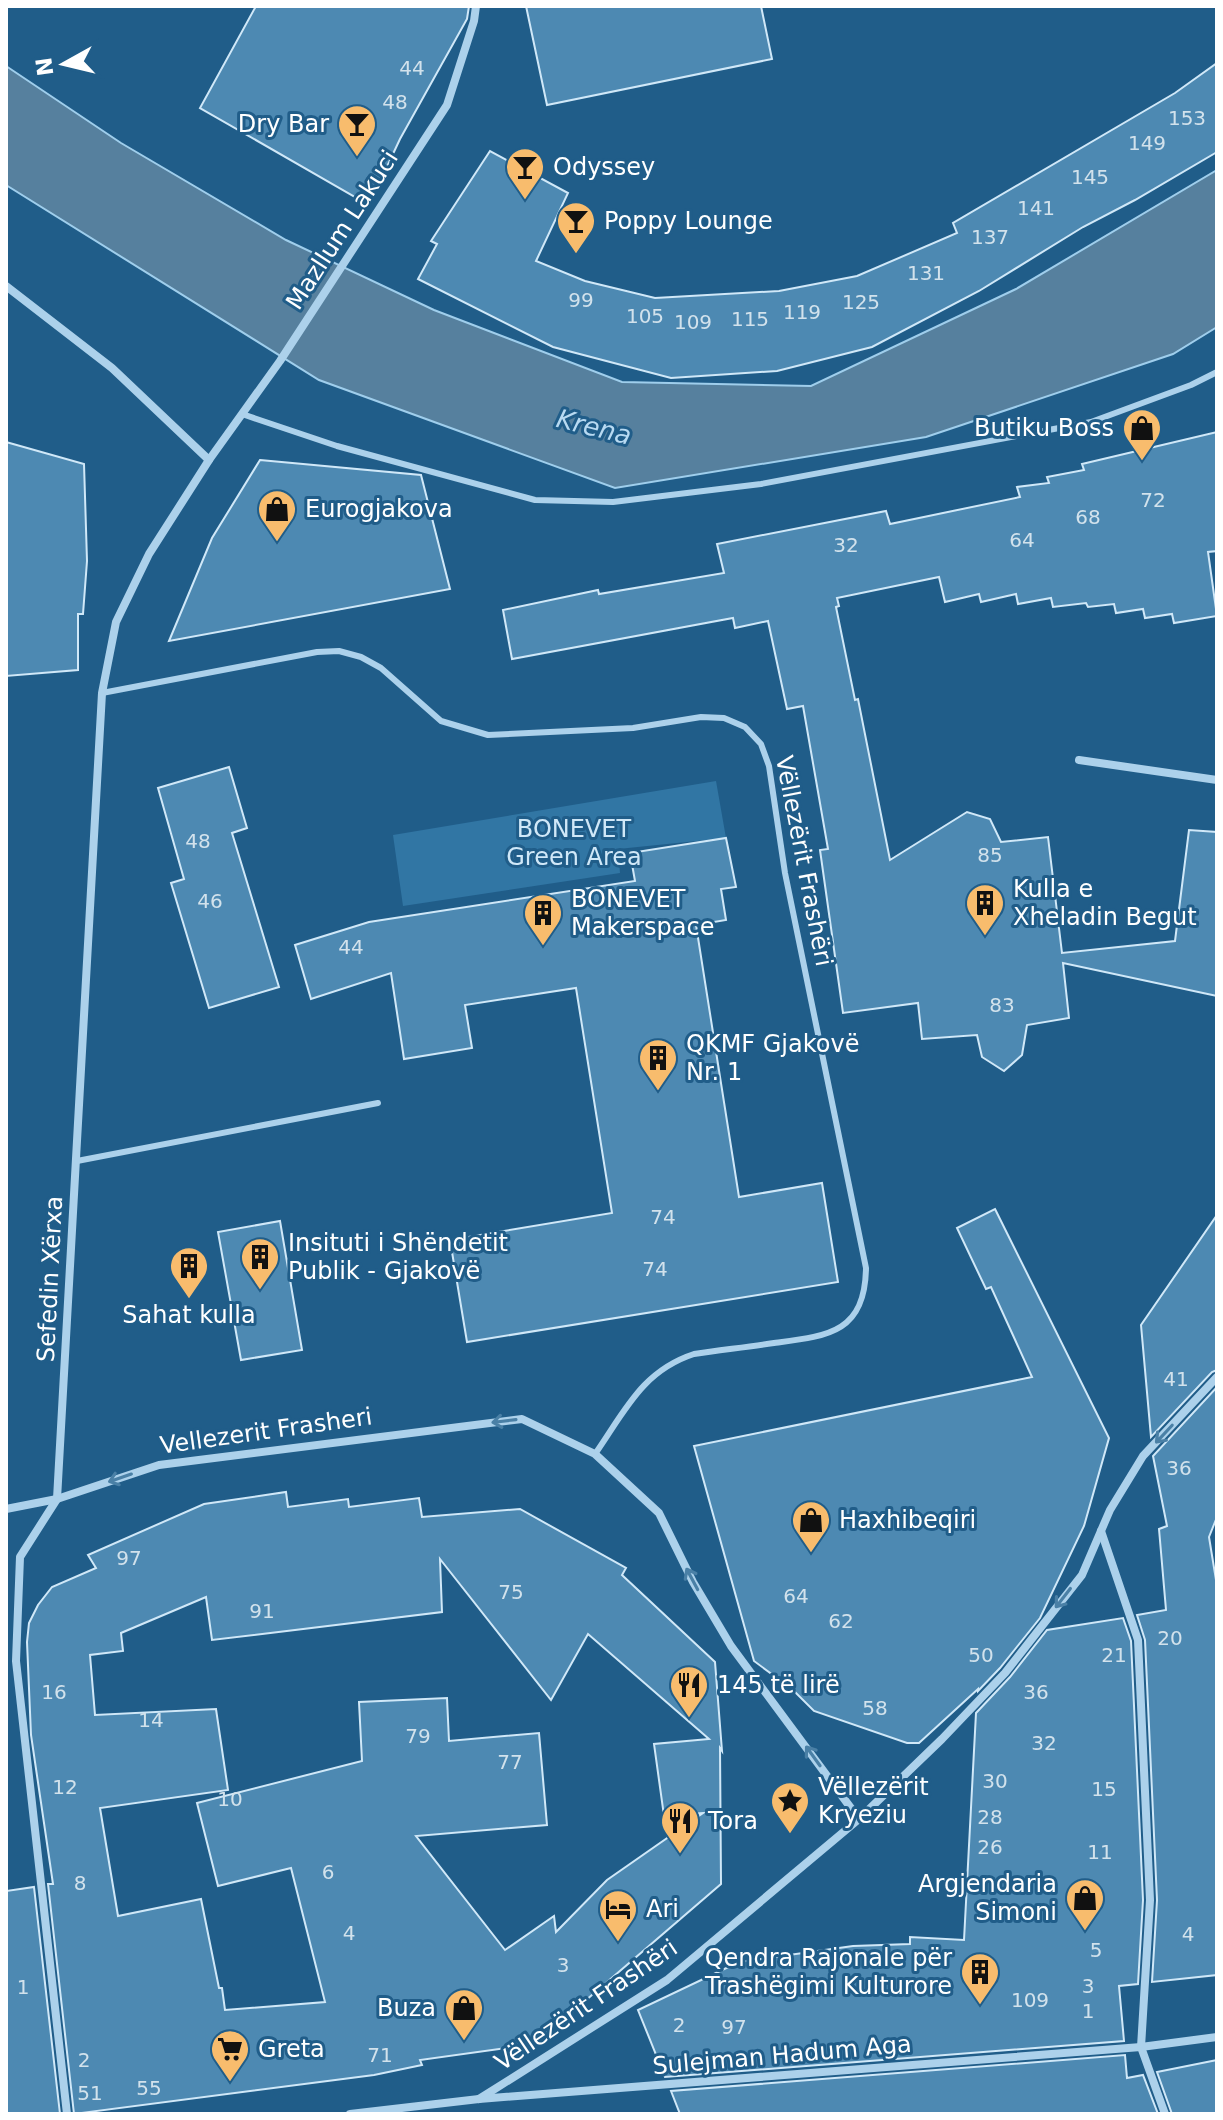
<svg xmlns="http://www.w3.org/2000/svg" width="1223" height="2120" font-family="'DejaVu Sans',sans-serif">
<style>
.green{fill:#3176a4}
.water{fill:#56809e;stroke:#9fceec;stroke-width:2}
.building{fill:#4d89b2;stroke:#d0e8f8;stroke-width:2;fill-rule:evenodd}
.lines{fill:none;stroke-linecap:round;stroke-linejoin:round}
.lane{stroke:#acd1eb;stroke-width:6}
.street{stroke:#acd1eb;stroke-width:8}
.oneway{stroke:#4a80a6}
.labels{text-anchor:middle;stroke-width:6;stroke-linejoin:round;paint-order:stroke}
.number-label{font-size:20px;fill:#d2e2ec}
.poi-label{font-size:24px;fill:#fff;stroke:#205d89;text-anchor:start}
.street-label{font-size:24px;fill:#fff;stroke:#205d89}
.park-label{font-size:24px;fill:#d0e8f8;stroke:#205d89}
.water-label{font-size:26px;font-style:italic;fill:#b8daf2;stroke:#205d89}
</style>
<rect width="100%" height="100%" fill="#205d89"/>
<!-- green -->
<polygon class="green" points="716,781 726,838 618,849 620,873 403,906 393,835"/>
<!-- water -->
<polygon class="water" points="6,66 121,143 286,240 434,310 622,382 811,386 1016,289 1217,170 1217,327 1173,354 926,437 615,488 319,380 6,185"/>
<!-- building -->
<g class="building">
<polygon points="256,6 469,6 467,19 400,139 369,205 200,108"/>
<polygon points="526,6 761,6 772,59 547,105"/>
<polygon points="1217,63 1217,152 1135,200 1083,227 979,291 872,347 777,371 671,378 553,347 418,279 437,244 431,241 490,151 568,193 536,261 585,281 655,298 779,291 857,276 957,233 953,223 1175,93"/>
<polygon points="1217,432 1217,551 1208,552 1217,616 1174,623 1172,614 1145,618 1143,609 1116,613 1114,604 1088,607 1086,603 1053,607 1051,598 1018,604 1016,594 981,602 979,594 945,602 939,577 837,598 839,606 836,607 855,700 858,699 890,860 967,812 990,819 1001,842 1048,837 1062,953 1175,941 1189,830 1217,832 1217,996 1063,963 1069,1018 1027,1025 1022,1055 1004,1071 982,1057 977,1035 922,1039 918,1003 843,1013 820,850 828,849 803,706 787,709 768,621 735,628 733,618 512,659 503,610 598,590 599,594 724,573 717,544 886,511 890,524 1020,497 1017,487 1049,483 1047,477 1084,470 1082,464"/>
<polygon points="6,442 84,464 87,561 83,614 78,614 78,670 6,676"/>
<polygon points="260,460 421,475 450,589 169,641 212,538"/>
<polygon points="229,767 247,828 232,833 279,987 209,1008 171,883 184,879 158,788"/>
<polygon points="726,838 736,887 721,889 726,920 696,925 739,1197 822,1183 838,1282 467,1342 450,1240 612,1213 576,988 465,1005 472,1048 404,1059 391,973 311,999 295,945 369,922 635,881 630,853"/>
<polygon points="995,1209 1109,1438 1084,1526 1040,1618 1000,1668 978,1691 978,1689 919,1743 907,1743 814,1711 792,1689 754,1661 694,1446 1032,1377 991,1287 986,1289 957,1228"/>
<polygon points="1217,1215 1217,1370 1212,1372 1151,1437 1141,1325"/>
<polygon points="280,1221 302,1350 241,1360 218,1232"/>
<polygon points="1217,1387 1217,1517 1209,1537 1217,1586 1217,1975 1152,1982 1157,1900 1145,1640 1137,1615 1166,1610 1159,1529 1167,1526 1153,1456"/>
<path d="M286 1492 288 1507 348 1499 349 1507 419 1498 422 1517 520 1509 626 1568 622 1575 715 1662 722 1751 720 1748 721 1884 535 2044 420 2060 422 2065 374 2075 74 2114 48 1884H53L31 1735 27 1642 29 1623 38 1605 52 1587 96 1568 88 1555 204 1504ZM440 1559 551 1700 588 1634 709 1739 654 1744 664 1816 703 1813 607 1880 556 1932 554 1916 505 1950 416 1836 547 1825 539 1733 449 1741 447 1698 359 1702 362 1761 197 1803 218 1886 291 1868 325 2002 225 2010 222 1988H219L201 1899 118 1916 100 1808 228 1790 216 1709 95 1715 90 1655 123 1651 121 1633 206 1597 212 1640 442 1612Z"/>
<polygon points="1123,1618 1131,1641 1143,1900 1138,1984 1119,1986 1124,2041 665,2077 638,2010 739,1962 853,1946 910,1944 910,1937 964,1940 976,1713 1010,1677 1047,1630"/>
<polygon points="34,1887 60,2114 6,2114 6,1891"/>
<polygon points="1125,2055 1127,2078 1143,2075 1158,2114 680,2114 671,2091"/>
<polygon points="1217,2060 1217,2114 1172,2114 1157,2072"/>
</g>
<g class="lines">
<!-- lane -->
<g class="lane">
<polyline points="242,414 337,446 535,500 613,502 761,484 1091,422 1191,385 1217,372"/>
<path d="M102 693 317 652 339 651 361 657 381 668 441 721 488 735 633 728 701 717 724 718 745 727 761 744 769 766 785 873 866 1268C865 1333 828 1336 774 1343 748 1347 721 1350 694 1354 642 1371 625 1411 595 1454"/>
<polyline points="77,1161 378,1103"/>
</g>
<!-- street -->
<g class="street">
<polyline points="6,286 112,368 209,460"/>
<polyline points="1079,760 1217,780"/>
<polyline points="6,1509 57,1499 159,1465 522,1419 595,1454 659,1513 693,1582 731,1646 859,1819"/>
<polyline points="1101,1531 1138,1640 1150,1900 1141,2047 1165,2114"/>
<polyline points="479,2099 667,1980 859,1819 942,1739 1005,1673 1082,1575 1110,1510 1143,1456 1217,1377"/>
<polyline points="67,2114 16,1661 20,1557 57,1499 102,693 116,622 149,554 209,460 280,361 447,105 474,21 476,6"/>
<polyline points="350,2114 479,2099 1141,2047 1217,2037"/>
</g>
</g>
<!-- one-way arrows -->
<defs><path id="oneway-shaft" d="M-6 0H5M1.5-3L5.5 0L1.5 3" fill="none" stroke-width="1.6" stroke-linecap="round" stroke-linejoin="round" transform="scale(2)"/></defs>
<g class="oneway">
<use href="#oneway-shaft" transform="translate(504 1421) rotate(173)"/>
<use href="#oneway-shaft" transform="translate(1164 1434) rotate(133)"/>
<use href="#oneway-shaft" transform="translate(120 1478) rotate(161)"/>
<use href="#oneway-shaft" transform="translate(692 1579) rotate(-118)"/>
<use href="#oneway-shaft" transform="translate(1063 1598) rotate(128)"/>
<use href="#oneway-shaft" transform="translate(813 1756) rotate(-126)"/>
</g>
<!-- icons -->
<defs>
<symbol id="bar-pin" viewBox="-11 -11 22 30"><path d="M0 17L-7.5 6A9.5 9.5 0 1 1 7.5 6Z" fill="#f8bc6d" stroke="#205d89"/><path d="M-6-5H6L.8 .8V4.5H3.5V6h-7V4.5H-.8V.8Z" fill="#111"/></symbol>
<symbol id="shop-pin" viewBox="-11 -11 22 30"><path d="M0 17L-7.5 6A9.5 9.5 0 1 1 7.5 6Z" fill="#f8bc6d" stroke="#205d89"/><path d="M-5-2.5h2.3a2.7 3.5 0 0 1 5.4 0H5L5.5 6h-11ZM-1.5-2.5h3a1.5 2.3 0 0 0-3 0Z" fill="#111"/></symbol>
<symbol id="building-pin" viewBox="-11 -11 22 30"><path d="M0 17L-7.5 6A9.5 9.5 0 1 1 7.5 6Z" fill="#f8bc6d" stroke="#205d89"/><path d="M-4-6H4V6H1V3H-1V6H-4ZM-2.5-4.3h1.7v1.8h-1.7ZM.8-4.3h1.7v1.8H.8ZM-2.5-1h1.7V.8h-1.7ZM.8-1h1.7V.8H.8Z" fill="#111"/></symbol>
<symbol id="restaurant-pin" viewBox="-11 -11 22 30"><path d="M0 17L-7.5 6A9.5 9.5 0 1 1 7.5 6Z" fill="#f8bc6d" stroke="#205d89"/><path d="M-5-6h1v4h1v-4h1v4h1v-4h1v5L-1.5 .5V6h-2V.5L-5-1ZM5-6V6H3V1.5H1.5Q1.5-4 5-6Z" fill="#111"/></symbol>
<symbol id="sight-pin" viewBox="-11 -11 22 30"><path d="M0 17L-7.5 6A9.5 9.5 0 1 1 7.5 6Z" fill="#f8bc6d" stroke="#205d89"/><path d="M0-6L1.8-2.2L6-1.7L2.9 1.2L3.7 5.4L0 3.3L-3.7 5.4L-2.9 1.2L-6-1.7L-1.8-2.2Z" fill="#111"/></symbol>
<symbol id="hotel-pin" viewBox="-11 -11 22 30"><path d="M0 17L-7.5 6A9.5 9.5 0 1 1 7.5 6Z" fill="#f8bc6d" stroke="#205d89"/><path d="M-6-4.5h1.5V1H6V5H4.5V3h-9V5H-6ZM-4 0a1.8 1.8 0 1 1 3.6 0ZM.5 0V-2.5h3Q6-2.5 6 0Z" fill="#111"/></symbol>
<symbol id="supermarket-pin" viewBox="-11 -11 22 30"><path d="M0 17L-7.5 6A9.5 9.5 0 1 1 7.5 6Z" fill="#f8bc6d" stroke="#205d89"/><path d="M-6-5.5h2.5l.6 2H6L4.5 2H-2.5L-4.4-4H-6ZM-1.5 3.2a1.3 1.3 0 1 0 .1 0ZM3 3.2a1.3 1.3 0 1 0 .1 0Z" fill="#111"/></symbol>
</defs>
<g fill-rule="evenodd">
<use href="#bar-pin" x="335" y="102" width="44" height="60"/>
<use href="#bar-pin" x="503" y="145" width="44" height="60"/>
<use href="#bar-pin" x="554" y="199" width="44" height="60"/>
<use href="#shop-pin" x="1120" y="406" width="44" height="60"/>
<use href="#shop-pin" x="255" y="487" width="44" height="60"/>
<use href="#building-pin" x="963" y="881" width="44" height="60"/>
<use href="#building-pin" x="521" y="891" width="44" height="60"/>
<use href="#building-pin" x="636" y="1036" width="44" height="60"/>
<use href="#building-pin" x="238" y="1235" width="44" height="60"/>
<use href="#building-pin" x="167" y="1244" width="44" height="60"/>
<use href="#shop-pin" x="789" y="1498" width="44" height="60"/>
<use href="#restaurant-pin" x="667" y="1663" width="44" height="60"/>
<use href="#sight-pin" x="768" y="1779" width="44" height="60"/>
<use href="#restaurant-pin" x="658" y="1799" width="44" height="60"/>
<use href="#shop-pin" x="1063" y="1876" width="44" height="60"/>
<use href="#hotel-pin" x="596" y="1887" width="44" height="60"/>
<use href="#building-pin" x="958" y="1950" width="44" height="60"/>
<use href="#shop-pin" x="442" y="1986" width="44" height="60"/>
<use href="#supermarket-pin" x="208" y="2027" width="44" height="60"/>
</g>
<g class="labels">
<!-- number labels -->
<g class="number-label">
<text x="412" y="75">44</text>
<text x="395" y="109">48</text>
<text x="1187" y="125">153</text>
<text x="1147" y="150">149</text>
<text x="1090" y="184">145</text>
<text x="1036" y="215">141</text>
<text x="990" y="244">137</text>
<text x="926" y="280">131</text>
<text x="581" y="307">99</text>
<text x="861" y="309">125</text>
<text x="802" y="319">119</text>
<text x="645" y="323">105</text>
<text x="750" y="326">115</text>
<text x="693" y="329">109</text>
<text x="1153" y="507">72</text>
<text x="1088" y="524">68</text>
<text x="1022" y="547">64</text>
<text x="846" y="552">32</text>
<text x="198" y="848">48</text>
<text x="990" y="862">85</text>
<text x="210" y="908">46</text>
<text x="351" y="954">44</text>
<text x="1002" y="1012">83</text>
<text x="663" y="1224">74</text>
<text x="655" y="1276">74</text>
<text x="1176" y="1386">41</text>
<text x="1179" y="1475">36</text>
<text x="129" y="1565">97</text>
<text x="511" y="1599">75</text>
<text x="796" y="1603">64</text>
<text x="262" y="1618">91</text>
<text x="841" y="1628">62</text>
<text x="1170" y="1645">20</text>
<text x="981" y="1662">50</text>
<text x="1114" y="1662">21</text>
<text x="54" y="1699">16</text>
<text x="1036" y="1699">36</text>
<text x="875" y="1715">58</text>
<text x="151" y="1727">14</text>
<text x="418" y="1743">79</text>
<text x="1044" y="1750">32</text>
<text x="510" y="1769">77</text>
<text x="995" y="1788">30</text>
<text x="65" y="1794">12</text>
<text x="1104" y="1796">15</text>
<text x="230" y="1806">10</text>
<text x="990" y="1824">28</text>
<text x="990" y="1854">26</text>
<text x="1100" y="1859">11</text>
<text x="328" y="1879">6</text>
<text x="80" y="1890">8</text>
<text x="349" y="1940">4</text>
<text x="1188" y="1941">4</text>
<text x="1096" y="1957">5</text>
<text x="563" y="1972">3</text>
<text x="1088" y="1993">3</text>
<text x="23" y="1994">1</text>
<text x="1030" y="2007">109</text>
<text x="1088" y="2018">1</text>
<text x="679" y="2032">2</text>
<text x="734" y="2034">97</text>
<text x="380" y="2062">71</text>
<text x="84" y="2067">2</text>
<text x="149" y="2095">55</text>
<text x="90" y="2100">51</text>
</g>
<!-- poi labels -->
<g class="poi-label">
<text x="329" y="132" text-anchor="end">Dry Bar</text>
<text x="553" y="175">Odyssey</text>
<text x="604" y="229">Poppy Lounge</text>
<text x="1114" y="436" text-anchor="end">Butiku Boss</text>
<text x="305" y="517">Eurogjakova</text>
<text x="1013" y="897">Kulla e<tspan x="1013" dy="28">Xheladin Begut</tspan></text>
<text x="571" y="907">BONEVET<tspan x="571" dy="28">Makerspace</tspan></text>
<text x="686" y="1052">QKMF Gjakovë<tspan x="686" dy="28">Nr. 1</tspan></text>
<text x="288" y="1251">Insituti i Shëndetit<tspan x="288" dy="28">Publik - Gjakovë</tspan></text>
<text x="189" y="1323" text-anchor="middle">Sahat kulla</text>
<text x="839" y="1528">Haxhibeqiri</text>
<text x="717" y="1693">145 të lirë</text>
<text x="818" y="1795">Vëllezërit<tspan x="818" dy="28">Kryeziu</tspan></text>
<text x="708" y="1829">Tora</text>
<text x="1057" y="1892" text-anchor="end">Argjendaria<tspan x="1057" dy="28">Simoni</tspan></text>
<text x="646" y="1917">Ari</text>
<text x="952" y="1966" text-anchor="end">Qendra Rajonale për<tspan x="952" dy="28">Trashëgimi Kulturore</tspan></text>
<text x="436" y="2016" text-anchor="end">Buza</text>
<text x="258" y="2057">Greta</text>
</g>
<!-- street labels -->
<g class="street-label">
<text transform="translate(342 230) rotate(-57)" y="8">Mazllum Lakuci</text>
<text transform="translate(804 861) rotate(79)" y="8">Vëllezërit Frashëri</text>
<text transform="translate(50 1279) rotate(-87)" y="8">Sefedin Xërxa</text>
<text transform="translate(266 1431) rotate(-8)" y="8">Vellezerit Frasheri</text>
<text transform="translate(586 2005) rotate(-34)" y="8">Vëllezërit Frashëri</text>
<text transform="translate(782 2055) rotate(-5)" y="8">Sulejman Hadum Aga</text>
</g>
<!-- park labels -->
<g class="park-label">
<text x="574" y="837">BONEVET<tspan x="574" dy="28">Green Area</tspan></text>
</g>
<!-- water labels -->
<g class="water-label">
<text transform="translate(594 427) rotate(14)" y="9">Krena</text>
</g>
</g>
<!-- border -->
<rect width="1223" height="2120" fill="none" stroke="#ffffff" stroke-width="16"/>
<!-- north arrow -->
<g transform="translate(64 64) rotate(262)" stroke="#205d89" stroke-width="6" paint-order="stroke">
<path d="M0-6L14 30L0 20L-14 30Z" fill="#ffffff"/>
<text y="-12" font-size="22" font-weight="bold" text-anchor="middle" fill="#ffffff">N</text>
</g>
</svg>
